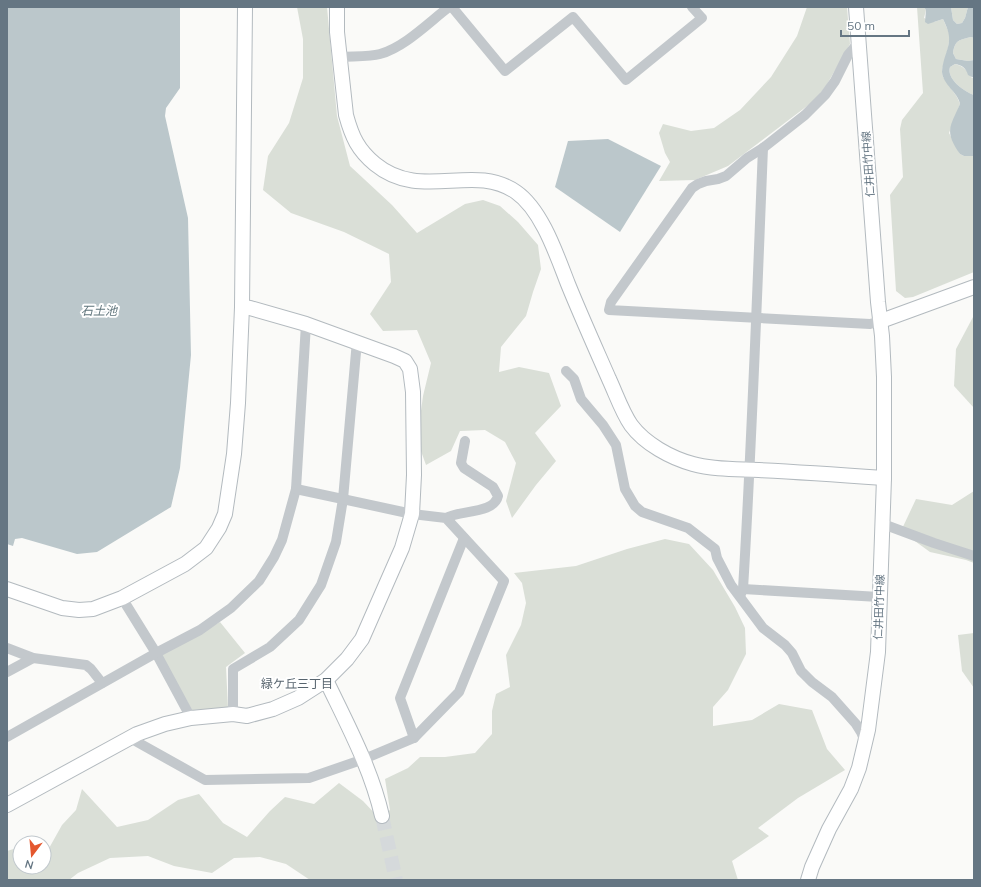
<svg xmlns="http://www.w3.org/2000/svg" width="981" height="887" font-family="Mulish,'Noto Sans JP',sans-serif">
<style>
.green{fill:#dadfd7}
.water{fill:#bbc7cb}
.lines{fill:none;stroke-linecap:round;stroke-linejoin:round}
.secondary-tunnel{stroke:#d5d9db;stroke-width:14;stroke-dasharray:14 7;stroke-linecap:butt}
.secondary-casing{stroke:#b3babf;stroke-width:16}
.street{stroke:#c3c8cc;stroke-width:10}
.secondary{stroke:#fff;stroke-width:14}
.labels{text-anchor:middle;stroke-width:4;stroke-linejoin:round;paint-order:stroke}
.street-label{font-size:11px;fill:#657683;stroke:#fff}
.water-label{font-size:12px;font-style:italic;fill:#60757c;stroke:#fff}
.neighbourhood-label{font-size:12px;fill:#57646e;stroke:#fff}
</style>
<rect width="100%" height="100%" fill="#fafaf8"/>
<!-- green -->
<g class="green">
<polygon points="297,7 327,7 337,116 350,166 392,205 417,233 465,204 483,200 500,206 518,222 538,245 541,269 533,292 526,316 501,347 499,372 519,367 549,373 561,406 535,433 556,461 536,485 512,518 506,501 516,463 505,442 485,430 460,431 451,451 426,465 417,440 423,396 431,363 417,330 383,331 370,314 391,282 389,254 344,232 291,213 263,190 268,156 289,123 303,78 303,39"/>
<polygon points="807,7 847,7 850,44 826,86 815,100 728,166 695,180 659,181 670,162 665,153 659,133 663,124 691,131 714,128 740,110 771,77 797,36"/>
<polygon points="917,7 924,7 926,10 924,18 934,22 943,19 950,35 948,48 942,70 943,77 957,97 960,104 949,133 960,154 964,156 974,156 974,272 913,297 905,298 896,291 890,195 903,177 900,129 902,120 923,93"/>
<polygon points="951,7 968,7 965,18 962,23 957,24 953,20"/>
<path d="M971 37 974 38V60L968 61 956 59 953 53C955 40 959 40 971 37Z"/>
<path d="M955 64C964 66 967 71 972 78H974V95C965 92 946 79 950 67Z"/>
<polygon points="973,317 974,317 974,408 954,386 956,349"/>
<polygon points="974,491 974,563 966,560 930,552 901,531 916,499 952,505"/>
<polygon points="665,539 689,544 713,570 735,607 745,628 746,654 728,690 713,707 713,726 752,720 779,704 812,710 827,749 845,770 798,798 758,828 769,836 732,861 738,880 310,880 286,864 260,857 234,858 212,873 174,866 148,856 110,858 78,873 69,880 7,880 7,851 20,847 20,867 44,867 44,849 48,850 62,825 76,810 82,789 117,827 148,820 178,800 199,794 223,823 247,837 270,811 285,797 314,804 339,783 363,801 379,818 390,810 385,779 408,768 420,757 445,757 475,753 492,734 492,711 496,694 510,687 506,655 521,625 526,603 522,583 514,573 576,566 627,549"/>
<polygon points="220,622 245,653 226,667 228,708 192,710 161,655"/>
<polygon points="974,633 974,688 962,671 958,635"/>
</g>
<!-- water -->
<g class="water">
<polygon points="7,7 180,7 180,88 166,108 165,116 188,218 191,355 180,468 171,507 97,552 77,554 22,538 15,539 13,546 7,544"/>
<path d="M924 7H951L953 20 957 24 962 23 965 18 968 7H974V38L971 37C959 40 955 40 953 53L956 59 968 61 974 60V78L968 75C966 68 962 65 955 64L950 67C946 79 965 92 974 95V156H964L960 154C944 131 950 127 960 104 958 92 943 85 942 72 942 68 943 64 944 60 950 42 952 37 943 19L928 24 925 22 926 10Z"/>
<polygon points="608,139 661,166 620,232 555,187 568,141"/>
</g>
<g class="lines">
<!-- secondary-tunnel -->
<polyline class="secondary-tunnel" points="382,816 396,880"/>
<defs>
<g id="secondary">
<path d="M337 7V32L346 115C352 137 358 150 375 164 421 202 473 162 516 192 542 210 557 256 568 284 581 316 595 347 609 379 616 394 622 412 631 425 645 444 671 458 693 464 714 470 738 469 759 470 801 472 843 475 884 478"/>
<polyline points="881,321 974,287"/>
<polyline points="7,589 62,608 79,610 93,609 122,598 185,564 206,548 219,528 225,514 234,454 238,403 242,307 245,7"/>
<path d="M326 680C347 724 371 768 382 816"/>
<polyline points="7,805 137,734 165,724 191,718 233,714 247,716 273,709 298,698 326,680 347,659 362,639 402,548 412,514 414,475 413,392 410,369 405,361 394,356 306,324 250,308 242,307"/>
<polyline points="808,880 812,867 829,829 851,789 859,768 868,730 878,652 884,478 884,377 882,336 878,302 856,7"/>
</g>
</defs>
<!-- secondary casing -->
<use href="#secondary" class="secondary-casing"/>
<!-- street -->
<g class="street">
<polyline points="452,7 505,71 573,17 626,80 702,18 692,7"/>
<polyline points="858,43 848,55 835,81 825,95 805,115 763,148 747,158 726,176 718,179 706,181 698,184 692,188 611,302 609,310 870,324 881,321"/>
<path d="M340 57C352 56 369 57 380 54 405 47 429 22 449 7"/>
<polyline points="566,371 574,379 581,399 603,425 616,445 625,489 635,506 642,512 688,528 715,549 717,558 731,585 763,628 785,645 792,653 801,671 812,682 832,697 856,724 861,732 865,742"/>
<path d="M446 518C460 510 494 514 498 496L493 487 464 468 461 463 465 441"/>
<polyline points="883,524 934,543 974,556"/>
<polyline points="743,589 879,597"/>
<path d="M740 596 743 589C752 442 757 295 763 148"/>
<polyline points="122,598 156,653 191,718"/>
<polyline points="7,648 33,658 86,665 91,669 102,683"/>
<polyline points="7,672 33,658"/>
<polyline points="233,714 233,669 270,647 299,620 321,585 336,542 343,499 357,341"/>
<polyline points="7,737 156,653 200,630 231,608 259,581 274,557 282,540 296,489 306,324"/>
<polyline points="130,738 205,780 309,778 364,759 414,738 459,692 504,581 446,518 412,514 296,489"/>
<polyline points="414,738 400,698 464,538"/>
</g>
<!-- secondary -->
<use href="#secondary" class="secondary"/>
</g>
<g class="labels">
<!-- street labels -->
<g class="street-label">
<text transform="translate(868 164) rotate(-94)" y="4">仁井田竹中線</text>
<text transform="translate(879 607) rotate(-88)" y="4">仁井田竹中線</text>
</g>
<!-- water labels -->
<g class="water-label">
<text x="99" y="315">石土池</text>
</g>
<!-- neighbourhood labels -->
<g class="neighbourhood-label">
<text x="297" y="688">緑ケ丘三丁目</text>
</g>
</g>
<!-- border -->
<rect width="981" height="887" fill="none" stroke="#657683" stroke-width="16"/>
<!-- north arrow -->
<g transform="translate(32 855) rotate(196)"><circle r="19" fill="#ffffff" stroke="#c1c8cd"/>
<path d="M0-3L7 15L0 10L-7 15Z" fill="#e4572e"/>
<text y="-6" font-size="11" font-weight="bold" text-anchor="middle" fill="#657683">N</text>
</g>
<!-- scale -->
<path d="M841 30v6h68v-6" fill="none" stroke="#657683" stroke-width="2"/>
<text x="847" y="30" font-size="12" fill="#657683" stroke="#ffffff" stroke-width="3" paint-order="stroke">50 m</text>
</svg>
